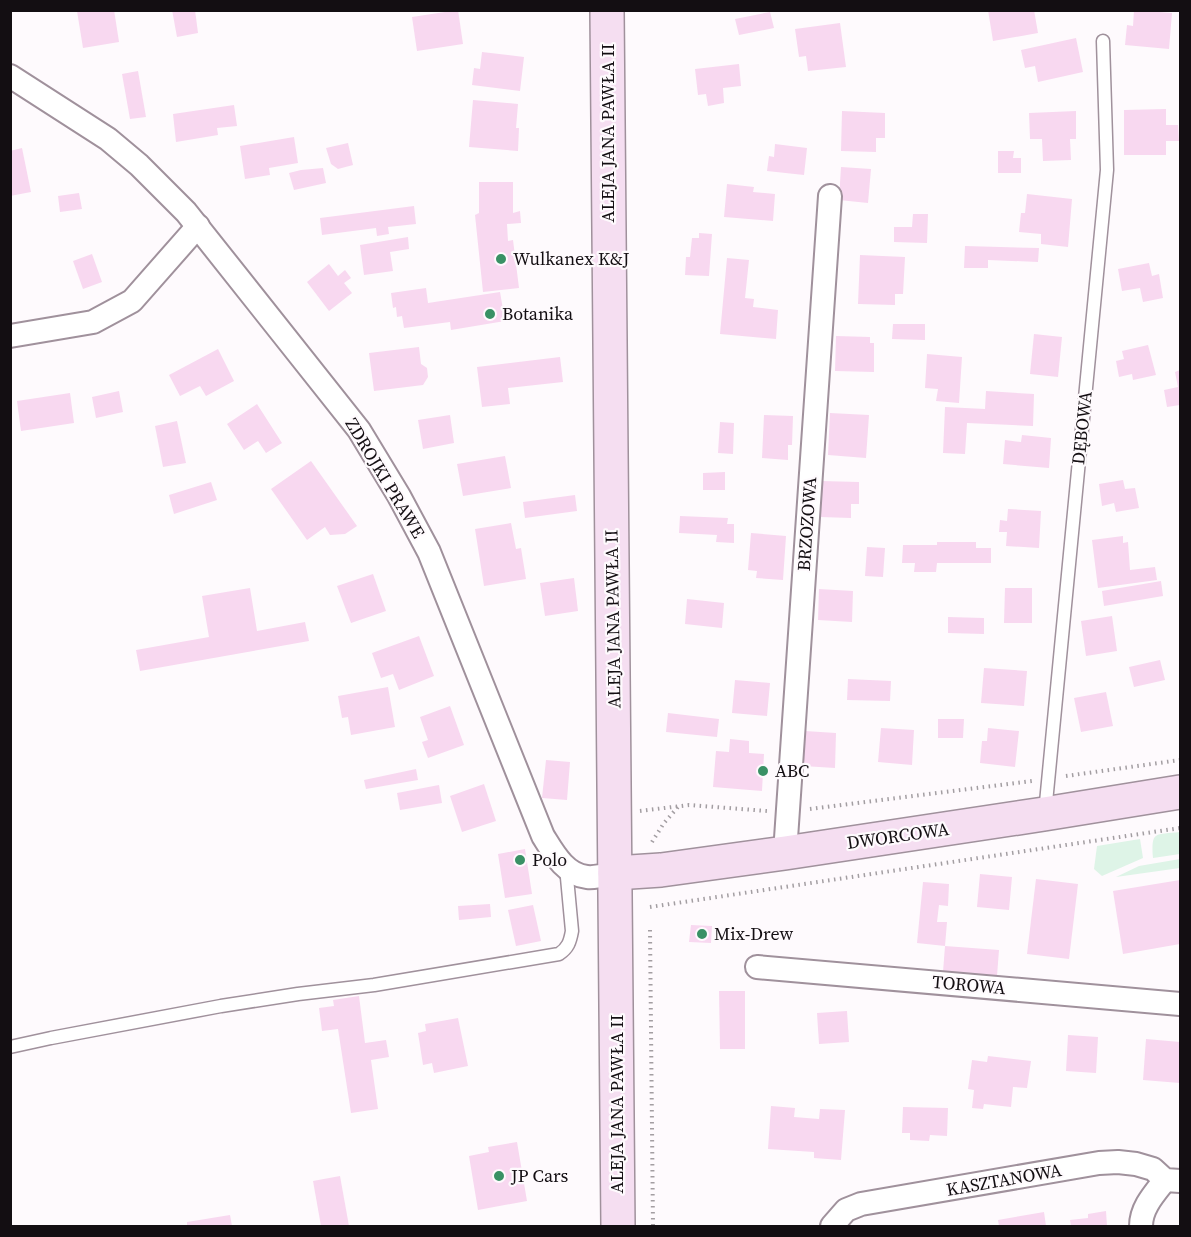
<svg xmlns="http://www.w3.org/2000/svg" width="1191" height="1237" font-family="'Source Serif 4',serif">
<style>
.green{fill:#def4e7}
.building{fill:#f8d8f0}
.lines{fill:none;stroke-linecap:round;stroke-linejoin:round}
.lane-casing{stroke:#a0919c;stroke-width:15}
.street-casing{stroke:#a0919c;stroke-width:26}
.secondary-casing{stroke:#a0919c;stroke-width:36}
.path{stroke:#a39ea2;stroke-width:4;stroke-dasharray:1.5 4.5;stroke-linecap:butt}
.lane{stroke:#fff;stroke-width:12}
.street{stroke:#fff;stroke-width:22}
.secondary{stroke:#f5def1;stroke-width:33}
.poi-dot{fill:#399165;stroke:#fefafd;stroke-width:2}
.labels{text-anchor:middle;stroke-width:4.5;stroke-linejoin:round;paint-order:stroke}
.street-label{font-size:18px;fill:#130e12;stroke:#fefafd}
.poi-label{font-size:18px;fill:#130e12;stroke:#fefafd;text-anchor:start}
</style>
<rect width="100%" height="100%" fill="#fefafd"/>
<!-- green -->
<g class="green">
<path d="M1180 832V854L1153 858C1151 830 1155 835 1180 832Z"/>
<polygon points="1140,839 1143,858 1102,876 1094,869 1097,846"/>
<polygon points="1180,859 1180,868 1116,877 1139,866"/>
</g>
<!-- building -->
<g class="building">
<polygon points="114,10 119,42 83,48 77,11"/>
<polygon points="172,10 195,10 198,33 177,37"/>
<polygon points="458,10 463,44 417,51 412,17"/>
<polygon points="988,10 1034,10 1038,33 993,41"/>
<polygon points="1134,10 1172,13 1169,49 1125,45 1127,25 1133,26"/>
<polygon points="770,12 774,28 739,35 735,19"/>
<polygon points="840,23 846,67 808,71 806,56 799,57 795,29"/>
<polygon points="1076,38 1083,72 1038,82 1035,66 1025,68 1021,50"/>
<polygon points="482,52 524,57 520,91 472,85 474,68 480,69"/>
<polygon points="739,64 741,86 723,88 724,103 708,106 706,94 698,95 695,69"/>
<polygon points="138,71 146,117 130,119 122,74"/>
<polygon points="473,100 518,104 516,128 519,128 518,151 469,147"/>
<polygon points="234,105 237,126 217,128 218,135 176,142 173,114"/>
<polygon points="1166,109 1166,125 1178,125 1179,141 1166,141 1166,155 1124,155 1124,110"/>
<polygon points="842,111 885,113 885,138 876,138 876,152 841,151"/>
<polygon points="1076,111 1076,139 1070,139 1071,160 1043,161 1042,139 1030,139 1029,113"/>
<polygon points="294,137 298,163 269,168 270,175 245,179 240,146"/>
<polygon points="348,143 353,165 338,169 331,164 326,148"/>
<polygon points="775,144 807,148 804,175 767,171 769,156 774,157"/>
<polygon points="22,148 31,192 10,196 10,151"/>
<polygon points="998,151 1014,151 1013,158 1021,158 1021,173 998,173"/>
<polygon points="841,167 871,169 868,203 839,200"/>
<polygon points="323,168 326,183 294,190 289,173 301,170"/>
<polygon points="479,182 513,182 513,213 520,211 521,223 507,224 508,241 513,240 519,288 483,292 475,215 479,213"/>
<polygon points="727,184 754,187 753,192 775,194 773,221 724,217"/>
<polygon points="79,193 82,209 60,212 58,196"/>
<polygon points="1027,194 1072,199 1068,247 1041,244 1041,234 1019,232 1021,213 1025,213"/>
<polygon points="414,206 416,224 388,227 389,234 377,236 376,228 322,235 320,218"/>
<polygon points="913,214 928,214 927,243 894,242 894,227 912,227"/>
<polygon points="699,233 712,234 709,276 685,275 686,257 690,257 692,238 699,238"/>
<polygon points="408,237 409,249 390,252 393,271 364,275 360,245"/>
<polygon points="965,246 1039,248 1038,262 988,260 988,268 964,268"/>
<polygon points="92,254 102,282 83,289 73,261"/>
<polygon points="860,255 905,257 903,294 895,294 895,305 858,304"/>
<polygon points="727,258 749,260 745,298 754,299 753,307 778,310 776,339 720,334"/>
<polygon points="1149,263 1152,276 1159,274 1163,298 1143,302 1140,288 1122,291 1118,269"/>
<polygon points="329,264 338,276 345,270 351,278 344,283 352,293 329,311 307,282"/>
<polygon points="426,288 428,303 500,292 505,321 451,330 450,322 404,328 402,316 397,317 396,307 393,308 391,293"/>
<polygon points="893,324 925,324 925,340 892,339"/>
<polygon points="1034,334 1062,337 1058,377 1030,374"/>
<polygon points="836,336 870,337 870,343 874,343 874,372 835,371"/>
<polygon points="1148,345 1156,375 1133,380 1132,374 1119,377 1116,361 1124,359 1122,351"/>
<polygon points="419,347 421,364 427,368 428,377 423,385 374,391 369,353"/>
<polygon points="218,349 234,381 206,396 200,386 180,396 169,375"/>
<polygon points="927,354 962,357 959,403 936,401 938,389 925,388"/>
<polygon points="560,357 563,382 508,388 510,404 482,407 477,367"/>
<polygon points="1180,370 1180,405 1167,407 1164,390 1178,387 1175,372"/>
<polygon points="119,391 123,412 96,418 92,397"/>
<polygon points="986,391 1034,394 1033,426 967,423 965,454 943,453 945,407 985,409"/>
<polygon points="70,393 74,423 21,431 17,401"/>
<polygon points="257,404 282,443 266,453 258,441 244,450 227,424"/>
<polygon points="830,413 869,415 866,458 828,455"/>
<polygon points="450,415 454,443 423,449 418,420"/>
<polygon points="764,415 793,416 792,445 788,445 788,460 762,458"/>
<polygon points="177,421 186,463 163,467 155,426"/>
<polygon points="720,422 734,423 733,454 718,453"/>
<polygon points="1022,435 1051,438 1049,468 1003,464 1005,440 1021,442"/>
<polygon points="505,456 511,488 463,496 457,464"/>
<polygon points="311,461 357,526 345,534 330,535 325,527 307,540 271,489"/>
<polygon points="725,472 725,490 703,490 703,473"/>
<polygon points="1123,480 1125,489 1135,488 1139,508 1116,512 1114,503 1102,506 1099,484"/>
<polygon points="821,481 859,482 859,504 851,504 851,518 820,517"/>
<polygon points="211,482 217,500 174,514 169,495"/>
<polygon points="575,495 577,511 525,518 523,502"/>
<polygon points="1008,509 1041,511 1039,548 1006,546 1007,532 999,532 1000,520 1007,521"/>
<polygon points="680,516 728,518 727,524 734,524 734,543 716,542 717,535 679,533"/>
<polygon points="511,523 516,549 521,548 526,579 484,586 475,529"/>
<polygon points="751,533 786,536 783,580 756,578 757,571 748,570"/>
<polygon points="1123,536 1123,543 1128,542 1130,570 1155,567 1157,580 1098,588 1092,540"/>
<polygon points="937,542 976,542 976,548 991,548 991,563 937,563 936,572 914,572 915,563 902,563 903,545 937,545"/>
<polygon points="867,547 885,548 883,577 865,576"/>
<polygon points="373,574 386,611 351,623 337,586"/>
<polygon points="574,578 578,611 545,616 540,583"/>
<polygon points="1161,581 1163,596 1104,606 1102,591"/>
<polygon points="250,588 257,631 305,622 309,641 140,671 136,650 209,637 202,596"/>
<polygon points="1005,588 1032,588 1032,623 1004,623"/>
<polygon points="819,589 853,591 852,622 818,620"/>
<polygon points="687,599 724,603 722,628 685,624"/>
<polygon points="1112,616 1117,651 1086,656 1081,621"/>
<polygon points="948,617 984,618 984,634 948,633"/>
<polygon points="419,636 434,676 399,690 393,674 381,678 372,653"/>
<polygon points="1160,660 1165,680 1134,687 1129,667"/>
<polygon points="984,668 1027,671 1024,706 981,703"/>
<polygon points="848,679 891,681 890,701 847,700"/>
<polygon points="735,680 770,683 767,716 732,713"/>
<polygon points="388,687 395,727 351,735 348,717 342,718 338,696"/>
<polygon points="1106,692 1113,726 1081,732 1074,698"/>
<polygon points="450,706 464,745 428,758 422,742 428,740 420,717"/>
<polygon points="668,713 719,719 717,737 666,732"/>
<polygon points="938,719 964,719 963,738 938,738"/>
<polygon points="881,728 914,730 912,765 878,762"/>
<polygon points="988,728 1019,731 1015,767 980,763 982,741 987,741"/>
<polygon points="805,731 836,733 835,768 803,766"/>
<polygon points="730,739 749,741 749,753 764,754 762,791 713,787 716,751 729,752"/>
<polygon points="546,760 570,762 567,800 542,798"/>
<polygon points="416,769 418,780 366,789 364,780"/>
<polygon points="484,784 496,821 462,832 450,796"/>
<polygon points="439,785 442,803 400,810 397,793"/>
<polygon points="525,849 532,894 505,898 498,854"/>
<polygon points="980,874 1012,877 1009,910 977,907"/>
<polygon points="1036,879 1078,884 1069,959 1027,954"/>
<polygon points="1180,880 1180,944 1123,954 1113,891"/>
<polygon points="923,882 949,884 948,906 939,905 937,922 947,922 945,946 917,943"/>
<polygon points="490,904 491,917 459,920 458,906"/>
<polygon points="533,905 541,941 516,946 508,910"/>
<polygon points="691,925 712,926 711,943 689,942"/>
<polygon points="945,946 999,950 997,976 943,972"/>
<polygon points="719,991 745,991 745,1049 720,1049"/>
<polygon points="359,996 365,1043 386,1040 389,1057 371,1060 378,1109 351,1113 338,1029 322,1031 319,1008 334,1006 333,1000"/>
<polygon points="847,1011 849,1042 819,1044 817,1013"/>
<polygon points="458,1018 468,1066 434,1073 432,1063 423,1065 418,1033 426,1031 425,1024"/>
<polygon points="1068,1035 1098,1037 1096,1073 1066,1071"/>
<polygon points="1146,1039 1180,1042 1180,1083 1143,1080"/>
<polygon points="988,1056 1031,1061 1027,1088 1013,1087 1011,1107 984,1104 983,1109 972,1108 974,1090 968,1089 972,1060 987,1062"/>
<polygon points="771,1106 795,1108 794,1117 819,1119 820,1109 845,1110 841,1160 814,1158 814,1152 768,1149"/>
<polygon points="903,1107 948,1108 947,1136 930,1135 929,1141 910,1140 910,1133 902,1133"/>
<polygon points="517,1142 527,1201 478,1210 469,1156 489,1152 488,1147"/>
<polygon points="340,1176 349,1226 321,1226 313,1181"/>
<polygon points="1106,1211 1107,1226 1071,1226 1070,1220 1088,1218 1088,1214"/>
<polygon points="1044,1212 1046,1226 999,1226 998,1220"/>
<polygon points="230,1215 232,1226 187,1226 187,1222"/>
</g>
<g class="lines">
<defs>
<g id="lane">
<polyline points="1045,813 1107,170 1103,41"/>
<path d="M10 1047 51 1038 221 1006 298 994 374 985 559 954C568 948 570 942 572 931L566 867"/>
</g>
<g id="street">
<path d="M10 76 108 139 139 165 186 212 359 430 399 496 429 552 543 836C553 852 565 875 587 877 596 878 606 875 615 873"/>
<polyline points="10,336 93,322 132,301 198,226"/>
<polyline points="785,853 830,196"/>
<polyline points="757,967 1180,1004"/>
<polyline points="832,1226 846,1210 861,1204 1099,1163 1118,1162 1136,1164 1153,1169 1165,1180 1180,1181"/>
<path d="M1141 1226C1141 1208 1154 1194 1165 1180"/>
</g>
<g id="secondary">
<polyline points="607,10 618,1226"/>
<polyline points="615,873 661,870 785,853 1044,814 1180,792"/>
</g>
</defs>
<!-- lane casing -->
<use href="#lane" class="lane-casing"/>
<!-- street casing -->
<use href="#street" class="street-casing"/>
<!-- secondary casing -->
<use href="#secondary" class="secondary-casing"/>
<!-- path -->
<g class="path">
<polyline points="1066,776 1180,760"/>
<polyline points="810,809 1032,781"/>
<polyline points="640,811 689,805 767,811"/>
<polyline points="652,842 664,823 678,807"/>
<polyline points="650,907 1180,828"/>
<polyline points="650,930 653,1226"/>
</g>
<!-- lane -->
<use href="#lane" class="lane"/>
<!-- street -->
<use href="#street" class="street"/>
<!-- secondary -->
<use href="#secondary" class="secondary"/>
</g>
<!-- markers -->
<g class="poi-dot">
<circle cx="501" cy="259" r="6"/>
<circle cx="490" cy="314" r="6"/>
<circle cx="763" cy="771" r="6"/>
<circle cx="520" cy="860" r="6"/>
<circle cx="702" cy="934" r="6"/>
<circle cx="499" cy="1176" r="6"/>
</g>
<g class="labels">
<!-- street labels -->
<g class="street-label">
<text transform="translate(608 133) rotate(-90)" y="6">ALEJA JANA PAWŁA II</text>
<text transform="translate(1082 428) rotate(-84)" y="6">DĘBOWA</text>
<text transform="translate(385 478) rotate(59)" y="6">ZDROJKI PRAWE</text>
<text transform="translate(807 524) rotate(-86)" y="6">BRZOZOWA</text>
<text transform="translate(613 619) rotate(-91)" y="6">ALEJA JANA PAWŁA II</text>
<text transform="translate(898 836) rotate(-8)" y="6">DWORCOWA</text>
<text transform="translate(969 985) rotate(5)" y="6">TOROWA</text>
<text transform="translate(617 1104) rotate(-90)" y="6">ALEJA JANA PAWŁA II</text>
<text transform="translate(1004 1180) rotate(-10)" y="6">KASZTANOWA</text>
</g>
<!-- poi labels -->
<g class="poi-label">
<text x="513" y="265">Wulkanex K&amp;J</text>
<text x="502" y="320">Botanika</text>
<text x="775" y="777">ABC</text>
<text x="532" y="866">Polo</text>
<text x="714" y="940">Mix-Drew</text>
<text x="511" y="1182">JP Cars</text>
</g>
</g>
<!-- border -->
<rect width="1191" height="1237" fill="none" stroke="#130e12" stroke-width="24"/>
</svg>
